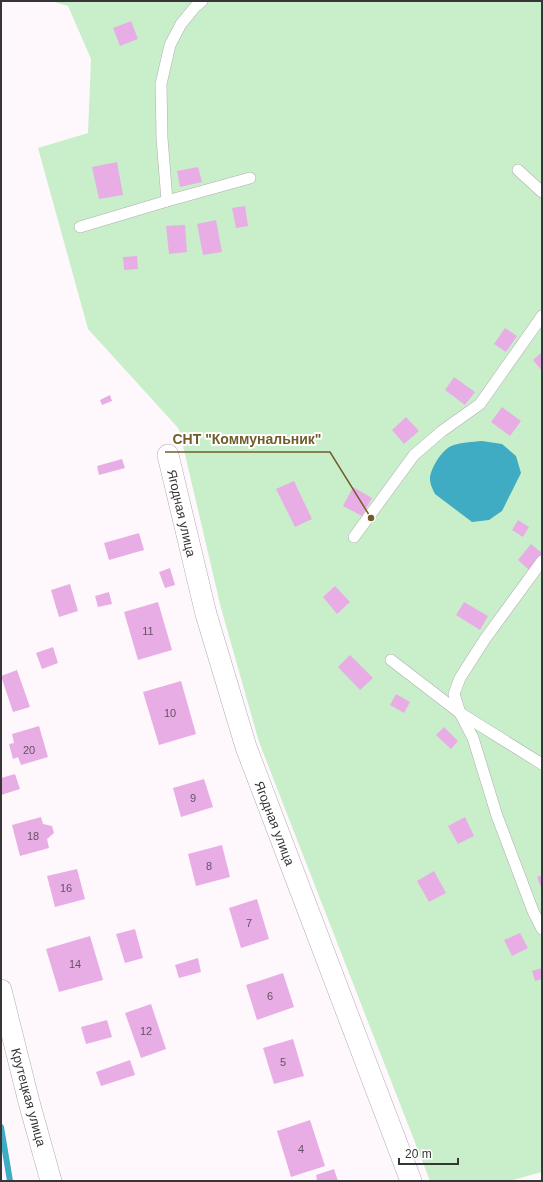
<svg xmlns="http://www.w3.org/2000/svg" width="543" height="1182" font-family="Helvetica,sans-serif">
<style>
.green{fill:#c8efca}
.water{fill:#3facc3}
.lines{fill:none;stroke-linecap:round;stroke-linejoin:round}
.stream{stroke:#3facc3;stroke-width:6}
.building{fill:#e9ade6}
.lane-casing{stroke:#b1acb1;stroke-width:12}
.street-casing{stroke:#b1acb1;stroke-width:22}
.lane{stroke:#fff;stroke-width:11}
.street{stroke:#fff;stroke-width:21}
.labels{text-anchor:middle;stroke-width:4;stroke-linejoin:round;paint-order:stroke}
.number-label{font-size:11px;fill:#645363}
.street-label{font-size:13px;fill:#373537;stroke:#fff}
.leader{fill:none;stroke:#705d2b;stroke-width:1.5}
.callout-dot{fill:#705d2b;stroke:#fff;stroke-width:1.5}
.callout-label{font-size:14px;text-anchor:middle;font-weight:bold;fill:#705d2b;stroke:#fff;stroke-width:4;stroke-linejoin:round;paint-order:stroke}
</style>
<rect width="100%" height="100%" fill="#fef8fd"/>
<!-- green -->
<polygon class="green" points="51,1 542,1 542,1172 509,1181 430,1181 259,742 221,608 179,429 88,329 38,148 88,133 91,59 68,6"/>
<!-- water -->
<path class="water" d="M482 441 502 444 516 456 521 473 502 511 489 520 472 522 435 494C433 490 430 484 430 479 430 469 442 450 451 446 461 442 472 442 482 441Z"/>
<g class="lines">
<!-- stream -->
<polyline class="stream" points="1,1127 10,1181"/>
</g>
<!-- building -->
<g class="building">
<polygon points="131,21 138,39 120,46 113,28"/>
<polygon points="117,162 123,195 99,199 92,167"/>
<polygon points="198,167 202,182 180,187 177,171"/>
<polygon points="245,206 248,226 236,228 232,208"/>
<polygon points="216,220 222,252 203,255 197,224"/>
<polygon points="185,225 187,252 169,254 166,226"/>
<polygon points="137,256 138,269 124,270 123,257"/>
<polygon points="505,328 517,336 506,352 494,344"/>
<polygon points="542,352 542,371 533,360"/>
<polygon points="454,377 475,392 465,405 445,390"/>
<polygon points="110,395 112,401 102,405 100,400"/>
<polygon points="502,407 521,421 510,436 491,422"/>
<polygon points="406,417 419,431 404,444 392,430"/>
<polygon points="122,459 125,468 99,475 97,466"/>
<polygon points="294,481 312,519 295,527 276,489"/>
<polygon points="353,487 372,498 362,516 343,506"/>
<polygon points="518,520 529,527 523,537 512,530"/>
<polygon points="139,533 144,550 109,560 104,543"/>
<polygon points="531,544 542,553 529,570 518,560"/>
<polygon points="170,568 175,585 165,588 159,572"/>
<polygon points="70,584 78,611 59,617 51,590"/>
<polygon points="335,586 350,602 337,614 323,597"/>
<polygon points="109,592 112,604 98,607 95,596"/>
<polygon points="158,602 172,650 138,660 124,612"/>
<polygon points="464,602 488,616 480,630 456,615"/>
<polygon points="53,647 58,663 42,669 36,653"/>
<polygon points="350,655 373,678 360,690 338,667"/>
<polygon points="17,670 30,707 13,712 1,676"/>
<polygon points="181,681 196,734 159,745 143,692"/>
<polygon points="396,694 410,702 404,713 390,705"/>
<polygon points="39,726 48,757 21,765 18,757 13,759 9,744 14,743 12,734"/>
<polygon points="444,727 458,741 451,749 436,735"/>
<polygon points="15,774 20,789 1,795 1,778"/>
<polygon points="204,779 213,807 181,817 173,788"/>
<polygon points="41,817 43,824 52,826 54,833 47,839 49,848 20,856 12,825"/>
<polygon points="465,817 474,836 458,844 448,826"/>
<polygon points="222,845 230,877 196,886 188,854"/>
<polygon points="77,869 85,899 55,907 47,876"/>
<polygon points="434,871 446,893 429,902 417,881"/>
<polygon points="542,875 542,890 537,877"/>
<polygon points="257,899 269,939 241,948 229,908"/>
<polygon points="135,929 143,958 125,963 116,934"/>
<polygon points="520,933 528,948 512,956 504,940"/>
<polygon points="90,936 103,980 59,992 46,949"/>
<polygon points="198,958 201,972 179,978 175,965"/>
<polygon points="542,968 542,979 535,981 532,971"/>
<polygon points="283,973 294,1007 257,1020 246,985"/>
<polygon points="151,1004 166,1049 141,1058 125,1013"/>
<polygon points="107,1020 112,1037 86,1044 81,1027"/>
<polygon points="293,1039 304,1076 274,1084 263,1048"/>
<polygon points="130,1060 135,1075 101,1086 96,1072"/>
<polygon points="310,1120 325,1166 291,1177 277,1131"/>
<polygon points="334,1169 338,1181 317,1181 316,1175"/>
</g>
<g class="lines">
<defs>
<g id="lane">
<polyline points="518,170 542,192"/>
<polyline points="167,201 162,138 161,84 170,45 181,24 195,7 202,1"/>
<polyline points="80,227 167,201 250,178"/>
<polyline points="354,537 414,455 442,431 480,404 542,316"/>
<polyline points="542,561 485,639 460,678 454,694 460,713 473,738 497,816 533,911 542,929"/>
<polyline points="391,660 460,713 542,764"/>
</g>
<g id="street">
<polyline points="168,455 206,614 246,747 411,1181"/>
<polyline points="1,990 29,1102 51,1181"/>
</g>
</defs>
<!-- lane casing -->
<use href="#lane" class="lane-casing"/>
<!-- street casing -->
<use href="#street" class="street-casing"/>
<!-- lane -->
<use href="#lane" class="lane"/>
<!-- street -->
<use href="#street" class="street"/>
</g>
<g class="labels">
<!-- number labels -->
<g class="number-label">
<text x="148" y="635">11</text>
<text x="170" y="717">10</text>
<text x="29" y="754">20</text>
<text x="193" y="802">9</text>
<text x="33" y="840">18</text>
<text x="209" y="870">8</text>
<text x="66" y="892">16</text>
<text x="249" y="927">7</text>
<text x="75" y="968">14</text>
<text x="270" y="1000">6</text>
<text x="146" y="1035">12</text>
<text x="283" y="1066">5</text>
<text x="301" y="1153">4</text>
</g>
<!-- street labels -->
<g class="street-label">
<text transform="translate(182 513) rotate(77)" y="5">Ягодная улица</text>
<text transform="translate(275 823) rotate(69)" y="5">Ягодная улица</text>
<text transform="translate(29 1097) rotate(75)" y="5">Крутецкая улица</text>
</g>
</g>
<!-- callouts -->
<path class="leader" d="M371 518L330 452H165"/>
<circle class="callout-dot" cx="371" cy="518" r="4"/>
<g class="callout-label">
<text x="247" y="444">СНТ "Коммунальник"</text>
</g>
<!-- border -->
<rect width="543" height="1182" fill="none" stroke="#373537" stroke-width="4"/>
<!-- scale -->
<path d="M399 1158v6h59v-6" fill="none" stroke="#373537" stroke-width="2"/>
<text x="405" y="1158" font-size="12" fill="#373537" stroke="#ffffff" stroke-width="3" paint-order="stroke">20 m</text>
</svg>
